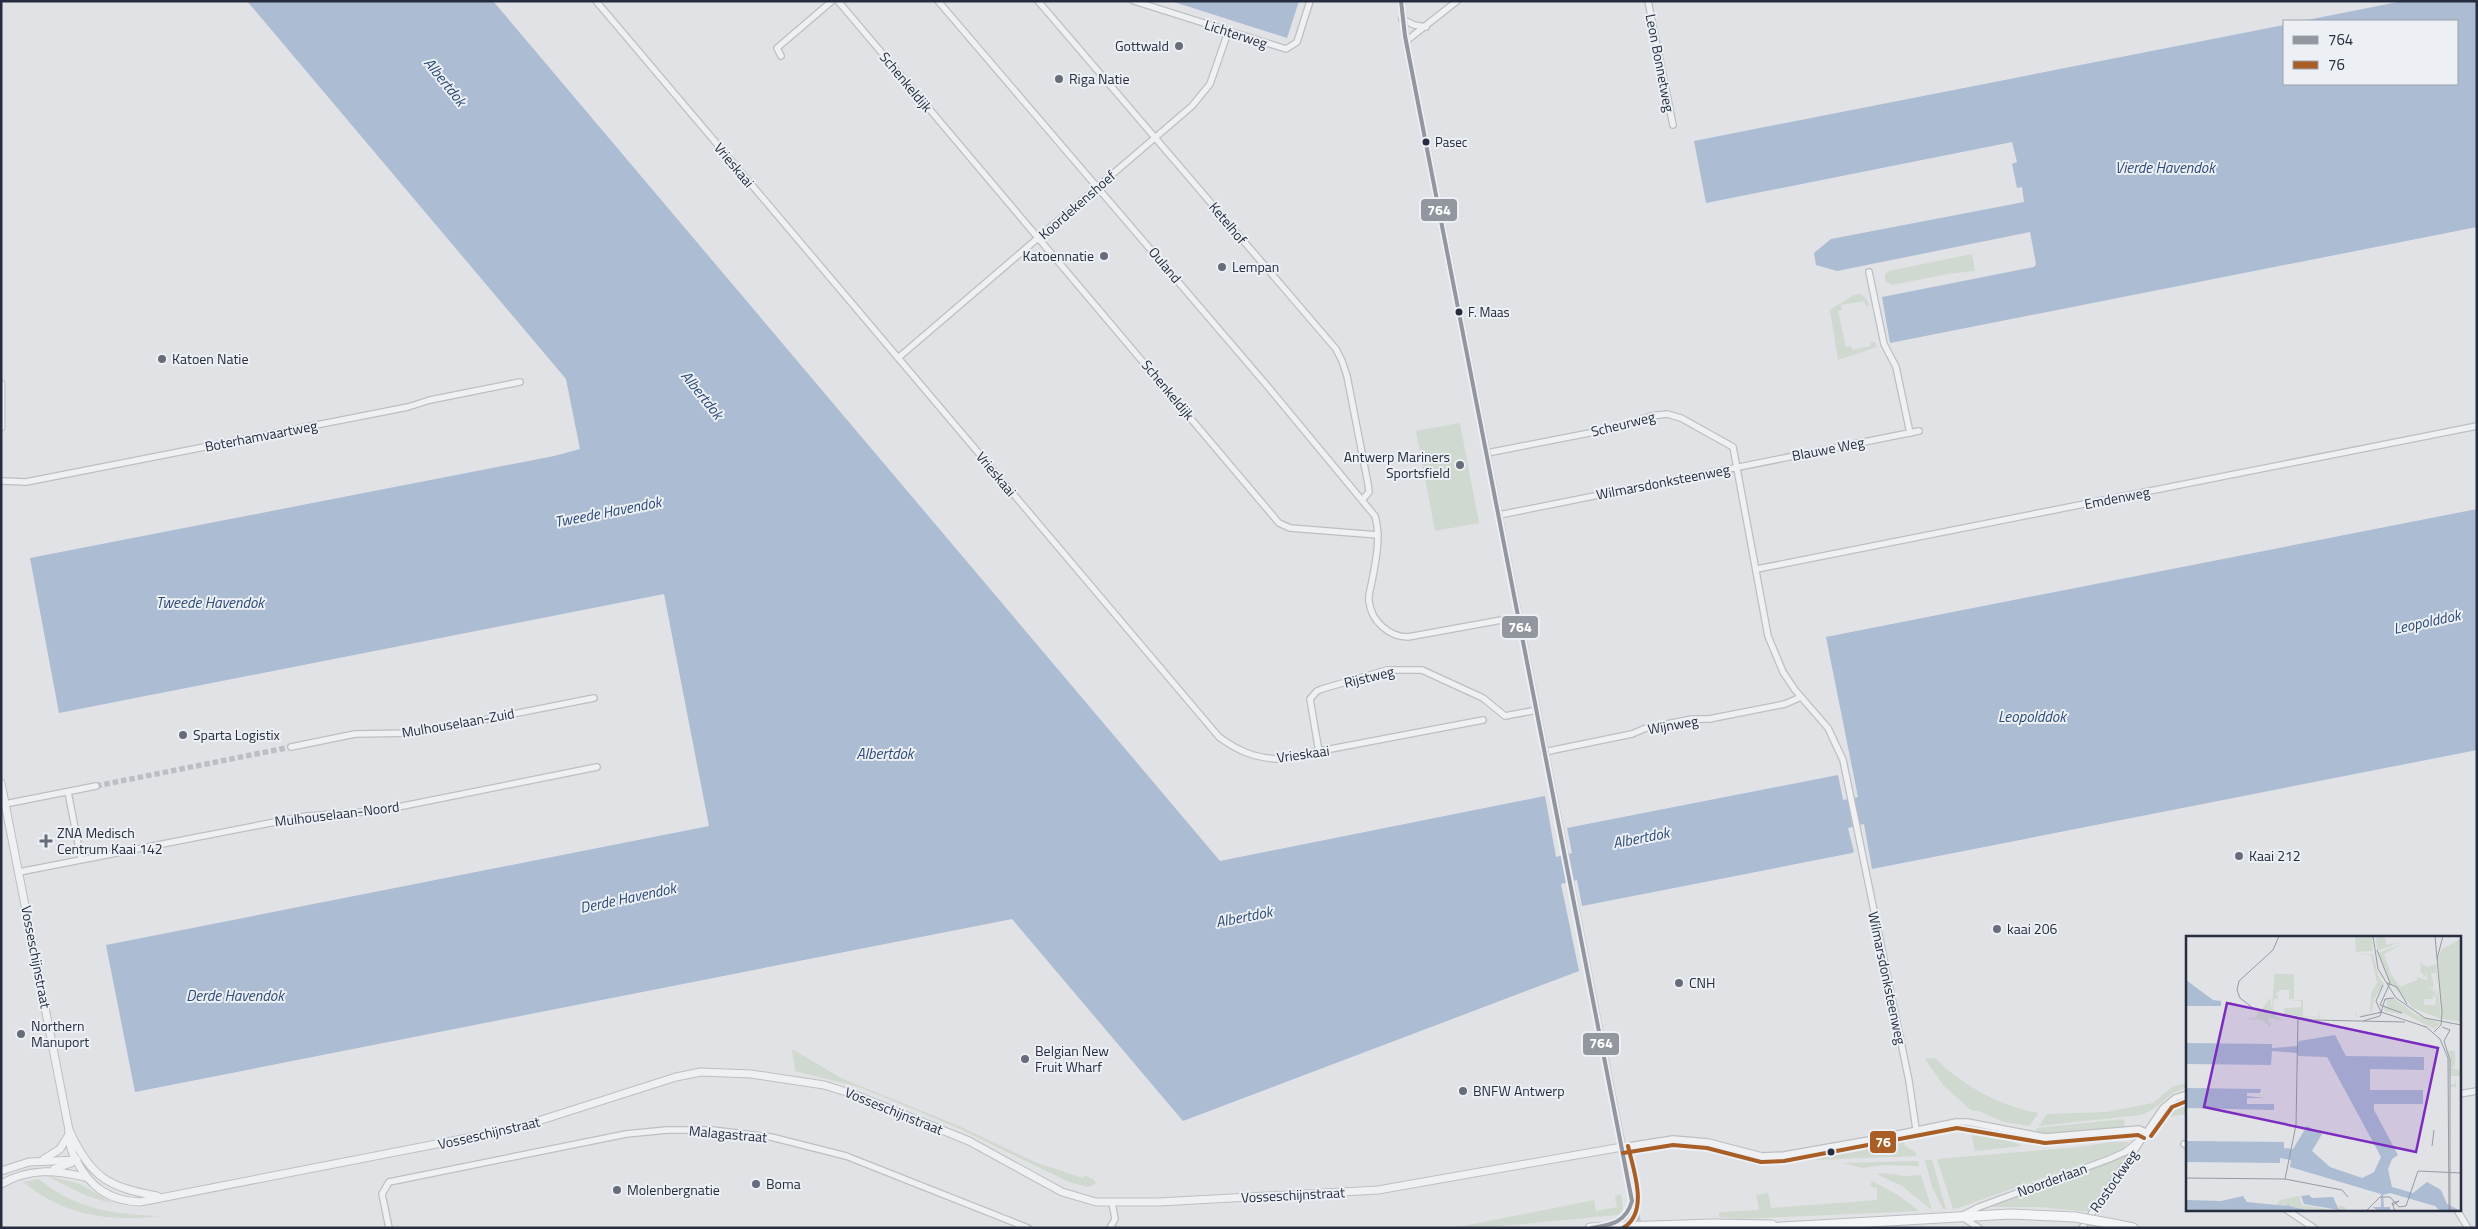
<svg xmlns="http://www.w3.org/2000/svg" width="2478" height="1229" font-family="'Titillium Web',sans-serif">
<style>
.green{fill:#d0d9cf}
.water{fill:#abbcd3}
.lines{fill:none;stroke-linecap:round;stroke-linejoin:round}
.minor-tunnel{stroke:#bbbec4;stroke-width:5.5;stroke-dasharray:5.5 3;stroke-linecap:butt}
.minor-casing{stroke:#bdbfc3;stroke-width:8}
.tertiary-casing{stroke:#bdbfc3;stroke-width:9}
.primary-casing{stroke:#bbbec3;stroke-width:11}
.minor{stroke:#eff0f2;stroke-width:5.5}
.tertiary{stroke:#eff0f2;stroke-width:7}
.secondary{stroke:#c1c3c8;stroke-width:8}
.primary{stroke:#f4f5f6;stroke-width:9}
.primary-bridge-casing{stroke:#bbbec3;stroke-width:11;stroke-linecap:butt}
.primary-bridge{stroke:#f4f5f6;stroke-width:9}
.bus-1-casing{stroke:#ecf0f5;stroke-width:8}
.bus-2-casing{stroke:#ecf0f5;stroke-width:8}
.bus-1{stroke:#92969f;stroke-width:4}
.bus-2{stroke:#a85e24;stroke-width:4}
.poi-dot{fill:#666c79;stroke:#ecf0f5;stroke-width:2}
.bus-dot{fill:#252d3f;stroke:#ecf0f5;stroke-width:2}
.labels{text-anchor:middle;stroke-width:4;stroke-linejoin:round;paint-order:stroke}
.bus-label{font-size:13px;fill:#252d3f;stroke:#ecf0f5;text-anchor:start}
.street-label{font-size:14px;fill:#252d3f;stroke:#ecf0f5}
.poi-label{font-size:14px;fill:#252d3f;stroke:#ecf0f5;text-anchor:start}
.water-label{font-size:15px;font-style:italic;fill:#2c4a76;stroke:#ecf0f5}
.inset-road{fill:none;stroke:#959aa3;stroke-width:1}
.view{fill:#7b2cbf;fill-opacity:0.15;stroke:#7b2cbf;stroke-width:2.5}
.inset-edge{fill:none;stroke:#252d3f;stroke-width:2.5}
.line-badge{stroke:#ecf0f5;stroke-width:2}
.badge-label{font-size:14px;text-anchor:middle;font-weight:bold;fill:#fff}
</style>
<rect width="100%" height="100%" fill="#e0e2e5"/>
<!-- green -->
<g class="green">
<polygon points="1972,254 1975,271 1948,274 1892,285 1885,281 1885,274 1889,271"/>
<polygon points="1860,294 1866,298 1869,305 1866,306 1864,301 1841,305 1842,310 1838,311 1846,347 1851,346 1852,350 1871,346 1870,343 1875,342 1877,347 1838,360 1830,310 1854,295"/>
<polygon points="1460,423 1479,523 1435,531 1416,431"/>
<polygon points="792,1049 841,1078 959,1126 1035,1162 1083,1178 1084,1175 1094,1180 1096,1184 1088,1187 1069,1182 958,1128 859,1087 795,1071"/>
<path d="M1935 1058C1960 1084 2002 1107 2038 1113L2030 1126 2004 1122 1978 1111H1972L1944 1086 1925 1059Z"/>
<path d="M2187 1083V1088C2165 1093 2160 1109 2141 1115L2039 1126 2047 1114 2106 1112 2153 1103 2172 1087Z"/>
<polygon points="2187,1099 2187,1114 2161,1118 2174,1103"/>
<polygon points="2124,1119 2125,1127 2057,1134 2035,1133 2037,1128"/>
<polygon points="1970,1127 2017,1136 2015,1143 2022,1146 1975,1151"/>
<polygon points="1904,1142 1905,1146 1914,1151 1917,1156 1789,1161 1836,1151 1847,1153"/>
<polygon points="2112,1142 2129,1142 2123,1148 2102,1157 1958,1208 1953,1209 1937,1159 2079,1147"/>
<polygon points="2126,1154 2128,1155 2090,1212 2039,1207 1987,1207 2115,1160"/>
<polygon points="1925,1160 1932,1160 1946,1209 1943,1209 1932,1187"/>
<polygon points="1918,1161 1919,1166 1883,1165 1862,1168 1842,1163"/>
<polygon points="1881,1173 1906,1176 1921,1175 1932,1210 1902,1186 1876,1174"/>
<polygon points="45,1175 80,1184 114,1204 87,1196"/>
<path d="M39 1179C74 1209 116 1215 161 1216 109 1222 65 1216 23 1182Z"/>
<polygon points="1872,1181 1898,1195 1919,1211 1739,1219 1719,1217 1719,1212 1759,1210 1756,1195 1768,1193 1771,1208 1877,1200 1877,1188 1870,1186"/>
<polygon points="1621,1194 1623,1210 1618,1215 1480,1228 1453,1228 1594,1200 1596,1211 1617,1207 1615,1196"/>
</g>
<!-- water -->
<g class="water">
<polygon points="247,1 493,1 1220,861 1545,796 1556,857 1572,853 1567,828 1838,775 1843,800 1858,797 1826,637 2477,509 2477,750 1872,869 1864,824 1848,828 1854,852 1852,853 1582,906 1577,880 1561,884 1579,971 1183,1121 1012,919 135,1092 106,945 709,826 664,594 59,713 30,558 554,456 580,449 566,379"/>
<polygon points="1171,1 1299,1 1287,38"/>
<polygon points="2403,1 2477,1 2477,227 1890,343 1882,297 2034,267 2036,264 2030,232 1837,271 1816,265 1814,253 1831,239 2024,202 2022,187 2017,188 2012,164 2017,162 2012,142 1706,203 1694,141 2284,25 2284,84 2457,84 2457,21 2302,21"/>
</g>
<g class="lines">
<!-- minor-tunnel -->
<polyline class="minor-tunnel" points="96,786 291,747"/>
<defs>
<g id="minor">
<path d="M596 1 1219 737C1238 751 1255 758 1278 759L1483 720"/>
<polyline points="838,1 1279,523 1290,528 1378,535"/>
<path d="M938 1 1269 388 1375 516C1381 537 1376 560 1372 581 1371 587 1368 595 1369 601 1371 621 1389 637 1408 637L1518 617"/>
<polyline points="1038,1 1336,349 1342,361 1347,376 1368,484 1369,492 1363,499"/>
<polyline points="1134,1 1286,49 1297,42 1310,1"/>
<polyline points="1648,1 1673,125"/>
<polyline points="1402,19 1414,25 1426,27"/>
<polyline points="1406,41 1457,1"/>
<polyline points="781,56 777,48 832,1"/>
<polyline points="1869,272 1884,344 1896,367 1910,433"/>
<polyline points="898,358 1192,106 1210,84 1228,32"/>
<polyline points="1487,453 1615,428 1651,416 1667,414 1681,418 1733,447 1768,636 1783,672 1795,690 1828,728 1843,760 1909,1081 1916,1129"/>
<polyline points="1,481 26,482 408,407 430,400 520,382"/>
<polyline points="1499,515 1919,431"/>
<polyline points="1757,569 2477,426"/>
<polyline points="291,747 355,734 417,733 594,698"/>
<polyline points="1319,752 1310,699 1317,691 1322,689 1387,670 1422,670 1483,698 1505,716 1537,710"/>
<polyline points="1544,752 1632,734 1646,728 1692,719 1709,719 1785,704 1801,697"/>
<polyline points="68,792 81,859"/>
<polyline points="5,804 96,786"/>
<polyline points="19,872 306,816 378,811 597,767"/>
<polyline points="2459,1094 2477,1091"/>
<polyline points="2184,1144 2187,1146"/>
<polyline points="1622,1147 1673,1139 1708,1142 1762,1156 1784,1155 1869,1140 1956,1122 1967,1122 2045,1137 2139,1129 2146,1132"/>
<polyline points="2287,1210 2314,1228"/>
<polyline points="2457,1210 2468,1228"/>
<polyline points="1961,1216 1979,1207 2109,1159 2125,1152 2140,1140"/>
<polyline points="1962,1217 1979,1228"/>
<polyline points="389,1228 382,1194 389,1182 626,1134 667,1130 712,1130 771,1137 846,1156 1028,1228"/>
<polyline points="1110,1228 1115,1219 1112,1202"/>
<polyline points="2082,1228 2163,1108 2175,1098 2187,1094"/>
</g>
<g id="tertiary">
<polyline points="1,384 1,427"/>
<path d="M1 783 69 1130C91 1178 108 1187 157 1196"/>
<path d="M69 1130C68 1141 71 1151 76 1160 90 1187 109 1201 140 1202L513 1129 676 1077 701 1072 751 1074 824 1085 853 1094 969 1141 1062 1192 1096 1202H1159L1378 1190 1622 1147"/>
<polyline points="44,1159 60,1149 68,1136"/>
<polyline points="54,1169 71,1163 76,1159"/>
<polyline points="1,1171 29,1162 77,1160"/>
<path d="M1 1184C30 1168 54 1170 85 1177"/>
</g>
<g id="primary">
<polyline points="2108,1223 2133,1228"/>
<polyline points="1590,1228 1713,1224 1772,1225"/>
<polyline points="1766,1228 2010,1214 2075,1217"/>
</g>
</defs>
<!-- minor casing -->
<use href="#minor" class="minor-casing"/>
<!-- tertiary casing -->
<use href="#tertiary" class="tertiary-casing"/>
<!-- primary casing -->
<use href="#primary" class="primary-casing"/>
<!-- minor -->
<use href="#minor" class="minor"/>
<!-- tertiary -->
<use href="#tertiary" class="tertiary"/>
<!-- secondary -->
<g class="secondary">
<polyline points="1401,1 1405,36 1638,1228"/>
<polyline points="1608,1225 1626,1218 1632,1203"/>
</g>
<!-- primary -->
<use href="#primary" class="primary"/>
<defs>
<polyline id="primary-bridge" points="2075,1217 2108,1223"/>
</defs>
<!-- primary-bridge casing -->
<use href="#primary-bridge" class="primary-bridge-casing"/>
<!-- primary-bridge -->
<use href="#primary-bridge" class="primary-bridge"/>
<defs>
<path id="bus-1" d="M1401 1 1405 36 1632 1201C1626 1222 1612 1225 1592 1228"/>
<g id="bus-2">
<polyline points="2151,1136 2172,1107 2187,1101"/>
<polyline points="1623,1153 1673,1145 1707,1148 1761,1162 1784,1161 1957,1128 2045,1143 2138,1135 2144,1138"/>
<path d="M1623 1228C1650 1212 1633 1169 1628 1146"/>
</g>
</defs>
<!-- bus-1 casing -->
<use href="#bus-1" class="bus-1-casing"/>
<!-- bus-2 casing -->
<use href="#bus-2" class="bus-2-casing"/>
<!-- bus-1 -->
<use href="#bus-1" class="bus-1"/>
<!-- bus-2 -->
<use href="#bus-2" class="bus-2"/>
</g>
<!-- markers -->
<g class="poi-dot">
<circle cx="1179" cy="46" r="5"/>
<circle cx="1059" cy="79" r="5"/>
<circle cx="1104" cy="256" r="5"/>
<circle cx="1222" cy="267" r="5"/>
<circle cx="162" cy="359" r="5"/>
<circle cx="1460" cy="465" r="5"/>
<circle cx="183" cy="735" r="5"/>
<path d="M43.5 833.5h5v5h5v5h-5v5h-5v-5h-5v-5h5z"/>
<circle cx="2239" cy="856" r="5"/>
<circle cx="1997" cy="929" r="5"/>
<circle cx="1679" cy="983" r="5"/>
<circle cx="21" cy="1034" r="5"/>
<circle cx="1025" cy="1059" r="5"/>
<circle cx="1463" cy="1091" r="5"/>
<circle cx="756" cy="1184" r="5"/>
<circle cx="617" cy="1190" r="5"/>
</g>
<g class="bus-dot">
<circle cx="1426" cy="142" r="4.5"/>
<circle cx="1459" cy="312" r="4.5"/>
<circle cx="1831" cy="1152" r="4.5"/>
</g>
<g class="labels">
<!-- bus labels -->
<g class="bus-label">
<text x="1435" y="147">Pasec</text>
<text x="1468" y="317">F. Maas</text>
</g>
<!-- street labels -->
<g class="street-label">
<text transform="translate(1236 34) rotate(18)" y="5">Lichterweg</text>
<text transform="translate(1660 63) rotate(79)" y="5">Leon Bonnetweg</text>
<text transform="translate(906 82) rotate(50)" y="5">Schenkeldijk</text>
<text transform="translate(734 165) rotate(50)" y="5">Vrieskaai</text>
<text transform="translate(1077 205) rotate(-41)" y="5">Koordekenshoef</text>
<text transform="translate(1228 223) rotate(50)" y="5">Ketelhof</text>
<text transform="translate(1165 265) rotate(50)" y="5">Ouland</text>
<text transform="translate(1168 390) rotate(50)" y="5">Schenkeldijk</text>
<text transform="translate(1623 424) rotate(-14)" y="5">Scheurweg</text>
<text transform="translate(261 436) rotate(-11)" y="5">Boterhamvaartweg</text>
<text transform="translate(1828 449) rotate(-11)" y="5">Blauwe Weg</text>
<text transform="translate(996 474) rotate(50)" y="5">Vrieskaai</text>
<text transform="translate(1663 482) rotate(-11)" y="5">Wilmarsdonksteenweg</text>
<text transform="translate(2117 498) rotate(-11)" y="5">Emdenweg</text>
<text transform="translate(1369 677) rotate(-14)" y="5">Rijstweg</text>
<text transform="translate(458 723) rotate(-10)" y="5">Mulhouselaan-Zuid</text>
<text transform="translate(1673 725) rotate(-10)" y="5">Wijnweg</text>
<text transform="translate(1303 754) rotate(-8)" y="5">Vrieskaai</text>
<text transform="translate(337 814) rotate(-7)" y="5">Mulhouselaan-Noord</text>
<text transform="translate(36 957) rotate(79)" y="5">Vosseschijnstraat</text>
<text transform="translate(1887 978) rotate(78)" y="5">Wilmarsdonksteenweg</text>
<text transform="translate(894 1111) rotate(22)" y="5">Vosseschijnstraat</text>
<text transform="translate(489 1133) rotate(-13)" y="5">Vosseschijnstraat</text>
<text transform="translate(728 1134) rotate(5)" y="5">Malagastraat</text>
<text transform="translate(2052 1180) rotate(-20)" y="5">Noorderlaan</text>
<text transform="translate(2114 1181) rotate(-55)" y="5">Rostockweg</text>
<text transform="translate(1293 1195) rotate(-3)" y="5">Vosseschijnstraat</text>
</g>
<!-- poi labels -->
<g class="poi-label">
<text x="1169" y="51" text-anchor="end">Gottwald</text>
<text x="1069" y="84">Riga Natie</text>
<text x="1094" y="261" text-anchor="end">Katoennatie</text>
<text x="1232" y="272">Lempan</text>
<text x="172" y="364">Katoen Natie</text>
<text x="1450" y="462" text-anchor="end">Antwerp Mariners<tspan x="1450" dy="16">Sportsfield</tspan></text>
<text x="193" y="740">Sparta Logistix</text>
<text x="57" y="838">ZNA Medisch<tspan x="57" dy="16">Centrum Kaai 142</tspan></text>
<text x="2249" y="861">Kaai 212</text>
<text x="2007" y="934">kaai 206</text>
<text x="1689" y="988">CNH</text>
<text x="31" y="1031">Northern<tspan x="31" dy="16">Manuport</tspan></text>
<text x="1035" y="1056">Belgian New<tspan x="1035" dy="16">Fruit Wharf</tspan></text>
<text x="1473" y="1096">BNFW Antwerp</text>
<text x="766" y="1189">Boma</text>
<text x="627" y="1195">Molenbergnatie</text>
</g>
<!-- water labels -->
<g class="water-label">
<text transform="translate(445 82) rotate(51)" y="5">Albertdok</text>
<text x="2165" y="173">Vierde Havendok</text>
<text transform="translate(702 395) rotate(51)" y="5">Albertdok</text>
<text transform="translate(608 512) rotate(-11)" y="5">Tweede Havendok</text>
<text x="210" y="608">Tweede Havendok</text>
<text transform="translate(2427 622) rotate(-12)" y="5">Leopolddok</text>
<text x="2032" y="722">Leopolddok</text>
<text x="885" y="759">Albertdok</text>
<text transform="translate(1641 838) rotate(-11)" y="5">Albertdok</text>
<text transform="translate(628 898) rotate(-12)" y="5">Derde Havendok</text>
<text transform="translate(1244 917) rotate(-11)" y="5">Albertdok</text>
<text x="235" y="1001">Derde Havendok</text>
</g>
</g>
<!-- overview -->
<g transform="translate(2186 936)">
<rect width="275" height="275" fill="#e0e2e5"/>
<path d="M169 0H186L187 15 170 16ZM190 0H199L200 9 215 6 191 15ZM275 3V86L256 83 252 22 256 13ZM216 8 198 18 205 38 214 51 231 44V41L241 44V37L240 41 236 40 239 39 235 37 234 26 241 31 250 28 252 51 250 37H245L248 51 242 53H247V58L249 53 250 62 247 58V63H239L238 66V69H249L252 53 255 83 227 72 204 47 192 17ZM172 18H187L192 39 198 48 188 63 186 76 182 78 171 81 169 79V75L171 80 184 77 185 57 191 47 185 19ZM89 31V38H108V63H103V54H94L90 58 93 62 88 63 87 74 98 78V72L115 71V65L103 64H117V80L133 81 134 75V82H141L119 81 75 74 84 62 86 74ZM205 61H206L202 62 199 66V69L202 72 200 64 207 62 229 78 254 87 253 89 248 93 217 77 204 73 220 79 198 75 199 64 201 62ZM73 75 87 78 98 85 82 82 84 89 85 86 86 87 84 91 76 84 55 83 69 82ZM262 115H269V130L265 132 274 134V140H264V148H269L270 141V151H264ZM113 260 116 269 147 274H153V269L161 272 157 275H125L103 270 102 267 101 270 90 269 94 264Z" fill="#d0d9cf"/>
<path d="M0 44 27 64 35 65V70H0ZM149 99 160 120 238 121V134L184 133V154H237V168H188V174L212 219 206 223 202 233 206 251 227 257 241 246 255 254 261 268 275 275H254L249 270 204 257 197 259 198 271H204V275H193L186 271H195V258L104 231 105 224 94 222V227L0 226V205L98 206V212L107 213 121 190 136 198 126 215 144 231 176 242 188 236 195 221 141 121 112 120 111 117 86 115 85 129 0 128V107L86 108V112L111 110 113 105ZM0 152 75 153 74 157H61V160L79 162H61V168H88V174L0 172ZM123 259 126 262 147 261 153 274 118 268 115 260ZM57 260 61 266 101 270 102 267 103 270 125 275H0V264L35 265Z" fill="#abbcd3"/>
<path class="inset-road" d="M93 0 87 14 53 45 51 54 54 62 67 72 100 80M187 0 192 33 210 62 239 82 275 89M191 14 204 47 194 69 216 77M251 23 257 0M201 47 211 51 221 68M197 49 190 65 195 76 240 91M99 79 127 84 219 86M174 81 196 76M177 85 194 80 199 63 208 62M239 90 254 103 262 122 263 275M256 91 264 94 258 105 264 124V275M248 96 255 89 256 77 249 0M246 210 248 194M0 242 99 243 156 254 162 261M99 243 110 189 112 81M207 269 213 265 206 267 209 275M180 275 194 261H204L213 271 220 270 232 235 275 237"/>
<path class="view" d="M41 67 252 112 230 216 18 171Z"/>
<rect width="275" height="275" class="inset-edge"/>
</g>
<g class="line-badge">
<rect x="1420" y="198" width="38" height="24" rx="5" fill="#92969f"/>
<rect x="1501" y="615" width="38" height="24" rx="5" fill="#92969f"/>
<rect x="1582" y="1032" width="38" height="24" rx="5" fill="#92969f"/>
<rect x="1869" y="1130" width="28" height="24" rx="5" fill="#a85e24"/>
</g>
<g class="badge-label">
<text x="1439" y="215">764</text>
<text x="1520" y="632">764</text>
<text x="1601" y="1048">764</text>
<text x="1883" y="1147">76</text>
</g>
<!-- border -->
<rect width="2478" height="1229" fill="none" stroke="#252d3f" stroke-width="5"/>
<!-- legend -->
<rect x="2283" y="20" width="175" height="65" fill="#ecf0f5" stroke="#9ca2ac"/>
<rect x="2293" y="36" width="25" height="8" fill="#92969f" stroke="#9ca2ac"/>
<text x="2328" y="45" font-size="15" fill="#252d3f">764</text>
<rect x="2293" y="61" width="25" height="8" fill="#a85e24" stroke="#9ca2ac"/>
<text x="2328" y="70" font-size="15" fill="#252d3f">76</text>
</svg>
